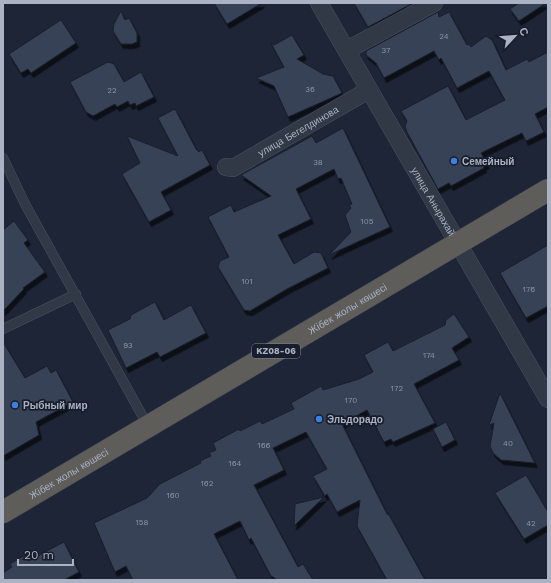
<svg xmlns="http://www.w3.org/2000/svg" width="551" height="583" font-family="'Work Sans',sans-serif">
<style>
.building{fill:#394357;stroke:#191f2c;filter:url(#shadow)}
.lines{fill:none;stroke-linecap:round;stroke-linejoin:round}
.service-casing{stroke:#4c5262;stroke-width:10}
.minor-casing{stroke:#4c5262;stroke-width:18}
.trunk-casing{stroke:#393f4d;stroke-width:23}
.service{stroke:#313846;stroke-width:9}
.minor{stroke:#313846;stroke-width:17}
.trunk{stroke:#5e5d5a;stroke-width:22}
.shop-dot{fill:#3f7fe0;stroke:#171d2a;stroke-width:1.5}
.labels{text-anchor:middle;stroke-width:3.5;stroke-linejoin:round;paint-order:stroke}
.number-label{font-size:8px;fill:#8e96a9}
.shield{fill:#171d2a;stroke:#7e8596;stroke-width:1}
.shield-label{font-size:9px;font-weight:bold;fill:#aab2c4}
.street-label{font-size:10px;fill:#aab2c4;stroke:#171d2a}
.poi-label{font-size:10px;font-weight:bold;fill:#aab2c4;stroke:#171d2a;text-anchor:start}
</style>
<defs>
<filter id="shadow"><feDropShadow dx="2.5" dy="4.5" stdDeviation="0" flood-color="#0009"/></filter>
</defs>
<rect width="100%" height="100%" fill="#1d2536"/>
<!-- building -->
<g class="building">
<polygon points="214,3 262,3 227,24"/>
<polygon points="354,3 413,3 368,27"/>
<polygon points="519,3 546,3 519,21 510,9"/>
<polygon points="121,11 125,20 129,18 137,33 137,42 132,44 121,44 113,31 114,24"/>
<polygon points="438,12 439,17 449,12 467,45 469,44 471,47 486,36 492,40 506,70 527,59 529,62 548,52 548,107 535,114 544,132 526,141 522,133 481,153 487,164 483,166 484,168 451,186 449,183 438,189 407,132 405,126 407,121 401,111 448,86 466,120 505,100 489,71 457,88 441,58 439,60 434,51 384,78 376,63 366,55 366,51"/>
<polygon points="61,20 76,43 31,73 28,69 21,73 9,54"/>
<polygon points="292,35 304,55 297,59 323,74 333,76 342,93 288,117 274,86 256,78 284,67 271,43 274,45"/>
<polygon points="108,62 114,64 124,82 141,72 154,97 136,106 135,103 130,105 128,101 117,107 115,104 93,116 86,112 70,82"/>
<polygon points="175,109 196,149 199,152 202,150 210,165 161,192 171,210 149,222 122,174 140,163 127,136 178,156 158,118"/>
<polygon points="343,128 390,227 329,255 351,232 345,215 351,208 349,205 352,204 341,178 338,179 334,169 296,189 311,219 278,235 294,264 314,252 321,253 328,268 287,289 250,311 244,310 218,267 220,261 229,257 208,217 231,205 234,212 271,196 241,175 312,136 316,143"/>
<polygon points="14,221 28,240 24,243 45,272 23,288 24,289 3,311 3,230"/>
<polygon points="548,245 548,306 526,318 500,273"/>
<polygon points="155,302 164,320 191,305 206,333 160,357 157,352 126,368 108,330 130,319 131,315"/>
<polygon points="454,314 469,337 452,348 459,360 414,384 435,423 393,442 391,439 384,442 367,410 342,424 387,514 389,515 425,580 387,580 357,526 360,500 337,512 327,494 325,496 313,476 327,469 306,432 273,448 284,470 254,485 298,567 303,564 313,580 274,580 276,579 271,576 251,538 249,540 240,521 214,534 238,580 133,580 126,566 115,572 94,523 147,498 160,484 201,463 200,461 211,456 209,453 216,450 213,443 239,429 240,431 260,421 262,424 294,409 291,403 321,386 323,390 359,379 373,372 364,355 388,342 393,351 445,325 446,320"/>
<polygon points="3,342 25,378 47,366 51,373 56,370 73,402 36,422 39,435 3,456"/>
<polygon points="500,393 535,463 501,460 493,453 490,446 494,423 489,425"/>
<polygon points="446,422 455,440 442,447 433,429"/>
<polygon points="526,475 548,512 548,525 524,539 495,493"/>
<polygon points="324,497 294,526 295,504"/>
<polygon points="64,542 79,572 64,580 3,580 3,573 12,567 10,564 25,555 28,561"/>
</g>
<g class="lines">
<defs>
<g id="service">
<polyline points="3,158 25,204 148,426"/>
<polyline points="3,329 76,294"/>
</g>
<g id="minor">
<path id="s1" d="M319 3 548 399"/>
<polyline points="347,50 434,3"/>
<path id="s2" d="M226 167 233 168 369 90"/>
</g>
<g id="trunk">
<path id="s3" d="M3 512 548 190"/>
</g>
</defs>
<!-- service casing -->
<use href="#service" class="service-casing"/>
<!-- minor casing -->
<use href="#minor" class="minor-casing"/>
<!-- trunk casing -->
<use href="#trunk" class="trunk-casing"/>
<!-- service -->
<use href="#service" class="service"/>
<!-- minor -->
<use href="#minor" class="minor"/>
<!-- trunk -->
<use href="#trunk" class="trunk"/>
</g>
<!-- markers -->
<g class="shop-dot">
<circle cx="454" cy="161" r="4"/>
<circle cx="15" cy="405" r="4"/>
<circle cx="319" cy="419" r="4"/>
</g>
<g class="labels">
<!-- number labels -->
<g class="number-label">
<text x="444" y="39">24</text>
<text x="386" y="53">37</text>
<text x="310" y="92">36</text>
<text x="112" y="93">22</text>
<text x="318" y="165">38</text>
<text x="367" y="224">105</text>
<text x="247" y="284">101</text>
<text x="529" y="292">176</text>
<text x="128" y="348">93</text>
<text x="429" y="358">174</text>
<text x="397" y="391">172</text>
<text x="351" y="403">170</text>
<text x="508" y="446">40</text>
<text x="264" y="448">166</text>
<text x="235" y="466">164</text>
<text x="207" y="486">162</text>
<text x="173" y="498">160</text>
<text x="142" y="525">158</text>
<text x="531" y="526">42</text>
</g>
<!-- shield labels -->
<rect class="shield" x="252" y="344" width="48" height="14" rx="3"/>
<g class="shield-label">
<text x="276" y="354">KZ08-06</text>
</g>
<!-- street labels -->
<g class="street-label">
<text dy="4" stroke="none"><textPath href="#s2" startOffset="82">улица Бегелдинова</textPath></text>
<text dy="4" stroke="none"><textPath href="#s1" startOffset="229">улица Анырахай</textPath></text>
<text dy="4" stroke="none"><textPath href="#s3" startOffset="400">Жібек жолы көшесі</textPath></text>
<text dy="4" stroke="none"><textPath href="#s3" startOffset="76">Жібек жолы көшесі</textPath></text>
</g>
<!-- poi labels -->
<g class="poi-label">
<text x="462" y="165">Семейный</text>
<text x="23" y="409">Рыбный мир</text>
<text x="327" y="423">Эльдорадо</text>
</g>
</g>
<!-- border -->
<rect width="551" height="583" fill="none" stroke="#aab2c4" stroke-width="8"/>
<!-- north arrow -->
<g transform="translate(515 36) rotate(64)" stroke="#171d2a" stroke-width="3" paint-order="stroke">
<path d="M0-3L7 15L0 10L-7 15Z" fill="#aab2c4"/>
<text y="-6" font-size="11" font-weight="bold" text-anchor="middle" fill="#aab2c4">С</text>
</g>
<!-- scale -->
<path d="M18 559v6h55v-6" fill="none" stroke="#aab2c4" stroke-width="2"/>
<text x="24" y="559" font-size="12" fill="#aab2c4" stroke="#171d2a" stroke-width="3" paint-order="stroke">20 m</text>
</svg>
